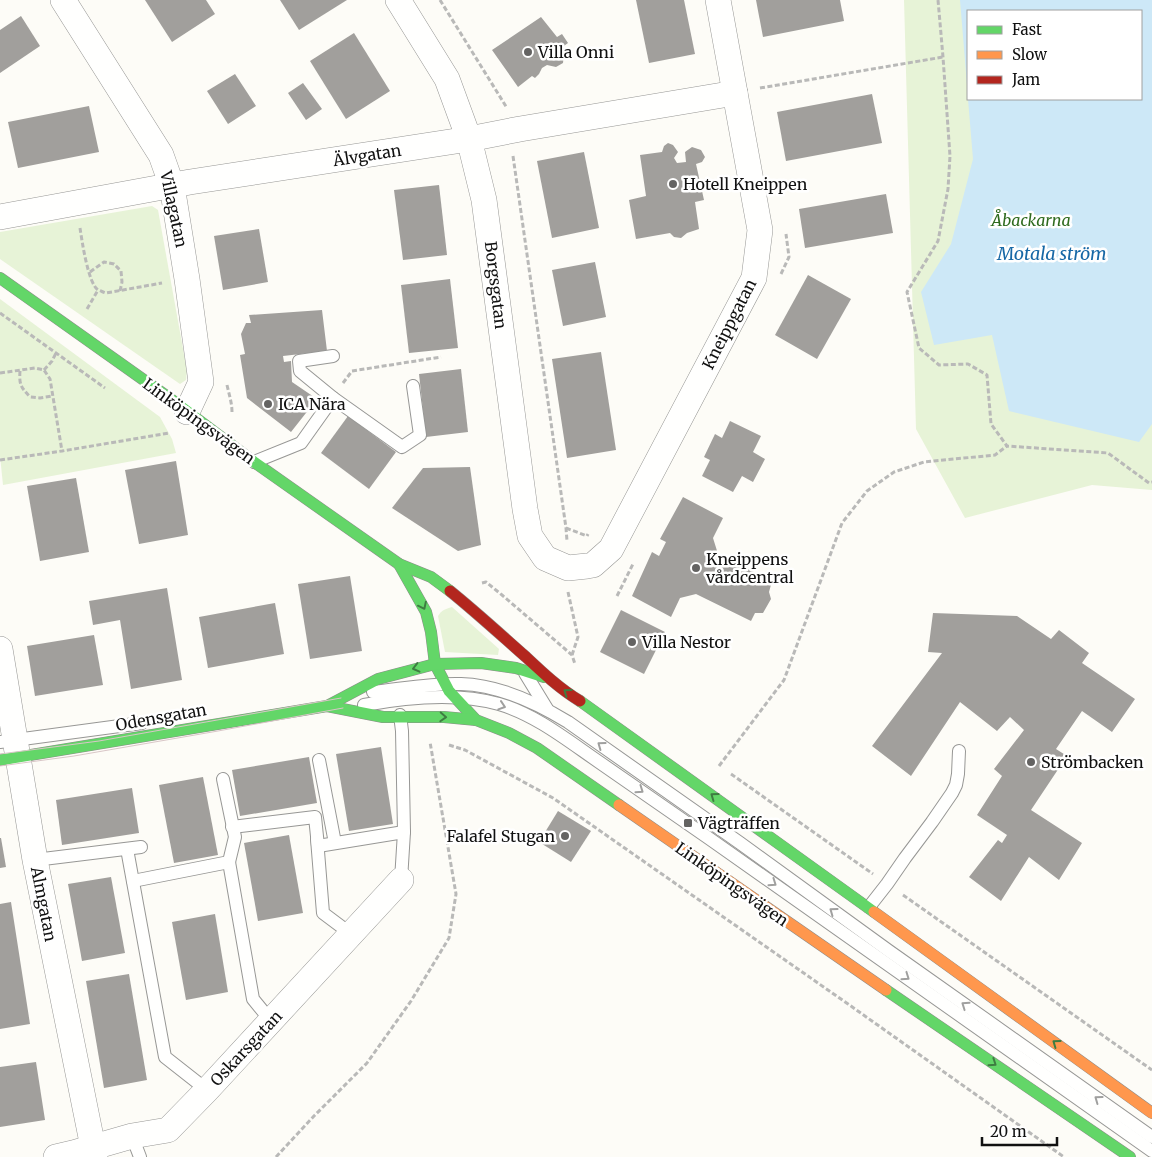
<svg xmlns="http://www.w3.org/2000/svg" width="1152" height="1157" font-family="Merriweather,serif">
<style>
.green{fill:#e7f3d7;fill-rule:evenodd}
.water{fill:#cde8f7}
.building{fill:#a19f9c}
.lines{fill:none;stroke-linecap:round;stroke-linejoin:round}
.lane-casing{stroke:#979795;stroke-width:14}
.street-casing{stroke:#979795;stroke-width:26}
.fast-casing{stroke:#8e8d8b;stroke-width:12}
.slow-casing{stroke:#8e8d8b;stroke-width:12}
.jam-casing{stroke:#8e8d8b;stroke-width:12}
.path{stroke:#b9b9b8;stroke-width:3;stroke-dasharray:5 2.5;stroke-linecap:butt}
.lane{stroke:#fffffe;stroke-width:12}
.street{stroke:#fffffe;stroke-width:25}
.fast{stroke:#63d668;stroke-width:11}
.slow{stroke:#ff974d;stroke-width:11}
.jam{stroke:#b3261e;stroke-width:11}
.tram{stroke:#d9c6c7;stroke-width:1}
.oneway{stroke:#3e7d41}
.oneway2{stroke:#a0a09f}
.poi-dot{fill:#646362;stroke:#fff;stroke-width:2}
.labels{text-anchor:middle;stroke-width:5;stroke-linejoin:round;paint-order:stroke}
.poi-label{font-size:16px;fill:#111;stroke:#fff;text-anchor:start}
.street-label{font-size:16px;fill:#111;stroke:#fff}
.park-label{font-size:16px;font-style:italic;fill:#2f6b1f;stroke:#fff}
.water-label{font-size:18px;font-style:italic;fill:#1768a6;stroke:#fff}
</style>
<rect width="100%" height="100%" fill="#fdfcf7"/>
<!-- green -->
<g class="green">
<path d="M904 0H1152V490L1092 485 965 518 916 429ZM968 11H1141V99H968Z"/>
<polygon points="152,206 158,210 187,371 186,380 180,384 0,259 0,232"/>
<polygon points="0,299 160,417 172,439 176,453 3,485 0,456"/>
<path d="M452 607 499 649 498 655 445 652 438 616C442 610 445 609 452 607Z"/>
</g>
<!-- water -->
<polygon class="water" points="960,0 1152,0 1152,424 1139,442 1009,411 992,335 934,345 921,292 951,244 973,159 968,99 1141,99 1141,11 968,11 968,97"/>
<!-- building -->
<g class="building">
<polygon points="145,0 206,0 215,14 172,42"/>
<polygon points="280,0 347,0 299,30"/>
<polygon points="636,0 684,0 695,54 649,63"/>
<polygon points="756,0 840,0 844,21 763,37"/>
<polygon points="21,16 40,46 0,73 0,30"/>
<polygon points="541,17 557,37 562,34 568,43 561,48 564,53 563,63 556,67 547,65 542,68 539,74 535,78 532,76 518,87 492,50"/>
<polygon points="354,33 390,91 346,119 310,61"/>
<polygon points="235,74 256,106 228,124 207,91"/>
<polygon points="303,83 322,109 306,120 288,93"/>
<polygon points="872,94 882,143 786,161 777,112"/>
<polygon points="89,106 99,152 18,168 8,122"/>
<polygon points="668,143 673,145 678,152 674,158 677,163 686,162 685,152 692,147 701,150 705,157 702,162 696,164 704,200 695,202 699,229 687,233 681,238 674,237 670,233 636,239 629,200 646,196 640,155 662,152 664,146"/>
<polygon points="584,152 599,228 552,238 537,161"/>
<polygon points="439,185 447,255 403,260 394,190"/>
<polygon points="886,194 893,233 805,248 799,209"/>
<polygon points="259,229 268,282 223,290 214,236"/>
<polygon points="595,262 606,317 563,326 552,270"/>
<polygon points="808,275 851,299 817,359 775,335"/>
<polygon points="450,279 458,348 409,353 401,285"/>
<polygon points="322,310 327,351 283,356 284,362 291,361 292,382 317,399 291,432 247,398 240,355 245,354 241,334 246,323 251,323 249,315"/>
<polygon points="601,352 616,450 567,458 552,359"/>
<polygon points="461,369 468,432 426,437 419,374"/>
<polygon points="348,416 396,452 369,489 321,453"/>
<polygon points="730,421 761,436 753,452 765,459 753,482 742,476 733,492 702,476 710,460 704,457 715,434 722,438"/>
<polygon points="176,461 188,535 139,544 125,470"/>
<polygon points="470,467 481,545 458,551 392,508 423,468"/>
<polygon points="76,478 89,552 40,561 27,486"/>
<polygon points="683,497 723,518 713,538 718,554 772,581 769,592 771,599 763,613 755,613 751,621 696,594 680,598 671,617 632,596 652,552 659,556 666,542 660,539"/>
<polygon points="350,576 362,651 310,659 298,584"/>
<polygon points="167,588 182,680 131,689 120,620 93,625 89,601"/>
<polygon points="275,603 284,654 208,668 199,617"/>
<polygon points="621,610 665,632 644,674 600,652"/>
<polygon points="933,613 1017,616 1051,639 1059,630 1089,653 1082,663 1135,699 1112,732 1082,711 1056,749 1067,756 1031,810 1082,843 1059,880 1029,857 1001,901 969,877 998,840 1002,843 1007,835 977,815 1002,776 994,769 1024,730 1010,717 997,731 960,702 911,776 872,746 942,653 928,652"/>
<polygon points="94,635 103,685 35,696 27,646"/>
<polygon points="381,747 393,824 349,831 336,754"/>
<polygon points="309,757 317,803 240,816 232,770"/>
<polygon points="203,777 218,855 174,863 159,785"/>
<polygon points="132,788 139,833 62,845 56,800"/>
<polygon points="558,811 591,831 571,862 539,842"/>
<polygon points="289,835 303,913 258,921 244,843"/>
<polygon points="0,838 1,838 6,867 0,868"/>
<polygon points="111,877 125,953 82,961 68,884"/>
<polygon points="11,902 30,1024 0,1029 0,904"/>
<polygon points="215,914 228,992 186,1000 172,922"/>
<polygon points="129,974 147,1080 104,1088 86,981"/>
<polygon points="36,1062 45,1120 0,1127 0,1067"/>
</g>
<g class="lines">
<defs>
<g id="lane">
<polyline points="333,356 299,361 300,371 333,398"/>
<polyline points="254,462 301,443 333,398 402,447 420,435 413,386"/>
<polyline points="525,673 547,709"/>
<path d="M373 692C402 689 431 683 461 684 497 685 537 703 568 722L740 843 889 951 1152 1137"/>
<path d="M364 705C407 697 457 692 499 704 536 715 567 740 599 762 636 788 673 813 710 839 858 943 1005 1047 1152 1151"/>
<polyline points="400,715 402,731 404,832"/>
<polyline points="0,742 142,723"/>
<polyline points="319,760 335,843"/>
<polyline points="223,779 235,837 229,862"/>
<polyline points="232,827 315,817 318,846 404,832 401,880"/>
<polyline points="317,839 323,913 351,934"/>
<polyline points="127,849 165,1057 207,1090"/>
<polyline points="35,860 141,847"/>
<polyline points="133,881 229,862 253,999 271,1021"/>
<polyline points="869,907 887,884 905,858 932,822 952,793 956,785 958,774 959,751"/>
<polyline points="132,1136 140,1157"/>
</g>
<g id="street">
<polyline points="63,0 161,155 172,186 187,279 201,382 187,412"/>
<polyline points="398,0 447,79 469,139 484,200 525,509 530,536 545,558 568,568 587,566 593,565 611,549 754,278 760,230 718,0"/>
<polyline points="0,217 190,182 469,139 520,129 735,93"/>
<polyline points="0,649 35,860 95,1157"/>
<polyline points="56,1157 73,1153 132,1136 168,1130 207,1090 401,880"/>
</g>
<g id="fast">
<polyline points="0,278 172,400 254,462 399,564 431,577 450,591"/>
<polyline points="399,564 426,612 431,632 435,664 449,691 476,720 509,733 537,748 619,805"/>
<polyline points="580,701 874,912"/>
<polyline points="327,706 383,717 444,717 476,720"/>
<polyline points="0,760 327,706 378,679 435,664 481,663 516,668 544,677"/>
<polyline points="886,990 1130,1157"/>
</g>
<g id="slow">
<polyline points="619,805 886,990"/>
<polyline points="874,912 1152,1113"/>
</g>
<path id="jam" d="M450 591C476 612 501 635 526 657 543 673 560 689 580 701"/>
</defs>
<!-- lane casing -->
<use href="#lane" class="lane-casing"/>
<!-- street casing -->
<use href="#street" class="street-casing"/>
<!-- fast casing -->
<use href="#fast" class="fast-casing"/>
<!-- slow casing -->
<use href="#slow" class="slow-casing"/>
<!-- jam casing -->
<use href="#jam" class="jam-casing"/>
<!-- path -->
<g class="path">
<polyline points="440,0 507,108"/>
<polyline points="938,0 943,57 950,156 948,189 938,241 907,292 919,348 939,365 968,364 987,375 991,424 1007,446 1108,453 1149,483 1152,482"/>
<polyline points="760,88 943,57"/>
<polyline points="513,156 566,528 567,541"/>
<path d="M80 228C82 241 88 283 98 290 99 290 105 293 106 293L162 283"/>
<polyline points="90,272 104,262 114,264 121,271 122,282 120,291"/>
<polyline points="781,274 789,257 786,234"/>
<polyline points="87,309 98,290"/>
<polyline points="0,313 105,388"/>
<polyline points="44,370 52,361 56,353"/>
<path d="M20 371C19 385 21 387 30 397L40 398 52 396"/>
<polyline points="0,373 35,368 44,370 50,379 62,451"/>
<polyline points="343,383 352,371 441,357"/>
<path d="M227 385C229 394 232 403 232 412"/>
<polyline points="0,460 62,451 169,433"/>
<polyline points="566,528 587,536 588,534"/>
<polyline points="482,583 486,582 502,595 572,655 575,664"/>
<polyline points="568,592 578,637 572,655"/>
<polyline points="617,596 633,564"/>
<polyline points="449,745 465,750 553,798 848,1004 1064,1157"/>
<polyline points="719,766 784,680 842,523 867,491 894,472 924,462 995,455 1007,446"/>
<polyline points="731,774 873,874"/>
<polyline points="903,895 1152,1070"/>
<polyline points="276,1157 314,1116 367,1063 411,1001 449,938 456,894 430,742"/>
</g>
<!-- lane -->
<use href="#lane" class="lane"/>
<!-- street -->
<use href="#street" class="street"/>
<!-- fast -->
<use href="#fast" class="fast"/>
<!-- slow -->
<use href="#slow" class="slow"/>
<!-- jam -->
<use href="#jam" class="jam"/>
<!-- tram -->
<g class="tram">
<polyline points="0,754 99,741 341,698"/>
<polyline points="0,766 74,756 218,731 343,708"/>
</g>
</g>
<!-- one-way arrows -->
<defs><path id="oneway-chevron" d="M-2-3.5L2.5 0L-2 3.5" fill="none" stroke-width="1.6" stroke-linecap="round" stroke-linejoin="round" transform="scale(1.25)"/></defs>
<g class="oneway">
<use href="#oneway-chevron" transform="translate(423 606) rotate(64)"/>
<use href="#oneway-chevron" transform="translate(416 668) rotate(166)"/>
<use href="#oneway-chevron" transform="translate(567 692) rotate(-144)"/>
<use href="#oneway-chevron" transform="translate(443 717) rotate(3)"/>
<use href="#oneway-chevron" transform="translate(714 796) rotate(-144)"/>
<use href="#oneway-chevron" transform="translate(1056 1043) rotate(-144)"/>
<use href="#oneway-chevron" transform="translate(993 1063) rotate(34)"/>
</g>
<g class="oneway2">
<use href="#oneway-chevron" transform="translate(502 706) rotate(18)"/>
<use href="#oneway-chevron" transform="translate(601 745) rotate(-144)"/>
<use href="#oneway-chevron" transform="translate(640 790) rotate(35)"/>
<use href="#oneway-chevron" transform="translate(773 883) rotate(35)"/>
<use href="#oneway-chevron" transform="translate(833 911) rotate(-144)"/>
<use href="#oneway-chevron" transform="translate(906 977) rotate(35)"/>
<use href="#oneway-chevron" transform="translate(965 1005) rotate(-145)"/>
<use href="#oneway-chevron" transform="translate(1098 1099) rotate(-144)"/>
</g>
<!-- markers -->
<g class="poi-dot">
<circle cx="528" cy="52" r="5"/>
<circle cx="673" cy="184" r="5"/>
<circle cx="268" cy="404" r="5"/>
<circle cx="696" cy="568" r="5"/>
<circle cx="632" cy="642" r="5"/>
<circle cx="1031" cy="762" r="5"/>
<rect x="683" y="818" width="10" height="10" rx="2.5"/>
<circle cx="565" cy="836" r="5"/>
</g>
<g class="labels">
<!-- poi labels -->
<g class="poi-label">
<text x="538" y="58">Villa Onni</text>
<text x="683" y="190">Hotell Kneippen</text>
<text x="278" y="410">ICA Nära</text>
<text x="706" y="565">Kneippens<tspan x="706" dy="18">vårdcentral</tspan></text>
<text x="642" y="648">Villa Nestor</text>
<text x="1041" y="768">Strömbacken</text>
<text x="698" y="829">Vägträffen</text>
<text x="555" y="842" text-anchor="end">Falafel Stugan</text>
</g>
<!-- street labels -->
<g class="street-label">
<text transform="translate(367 155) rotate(-9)" y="6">Älvgatan</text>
<text transform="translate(174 209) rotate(78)" y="6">Villagatan</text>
<text transform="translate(496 285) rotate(83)" y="6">Borgsgatan</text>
<text transform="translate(729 324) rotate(-63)" y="6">Kneippgatan</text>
<text transform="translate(199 421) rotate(36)" y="6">Linköpingsvägen</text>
<text transform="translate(161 717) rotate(-10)" y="6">Odensgatan</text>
<text transform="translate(732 884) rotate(35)" y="6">Linköpingsvägen</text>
<text transform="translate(44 904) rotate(79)" y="6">Almgatan</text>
<text transform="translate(246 1048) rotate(-47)" y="6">Oskarsgatan</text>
</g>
<!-- park labels -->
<g class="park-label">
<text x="1031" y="226">Åbackarna</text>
</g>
<!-- water labels -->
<g class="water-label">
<text x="1052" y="260">Motala ström</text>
</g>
</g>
<!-- legend -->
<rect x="967" y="10" width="175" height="90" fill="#ffffff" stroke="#a0a0a0"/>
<rect x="977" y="26" width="25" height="8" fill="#63d668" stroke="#a0a0a0"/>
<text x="1012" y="35" font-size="15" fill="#111111">Fast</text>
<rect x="977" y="51" width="25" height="8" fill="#ff974d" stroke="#a0a0a0"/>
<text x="1012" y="60" font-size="15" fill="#111111">Slow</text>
<rect x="977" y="76" width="25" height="8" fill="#b3261e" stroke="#a0a0a0"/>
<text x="1012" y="85" font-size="15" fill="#111111">Jam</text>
<!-- scale -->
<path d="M982 1137v8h75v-8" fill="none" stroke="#111111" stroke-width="2.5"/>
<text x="990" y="1137" font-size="15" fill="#111111" stroke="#ffffff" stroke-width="4" paint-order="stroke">20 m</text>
</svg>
